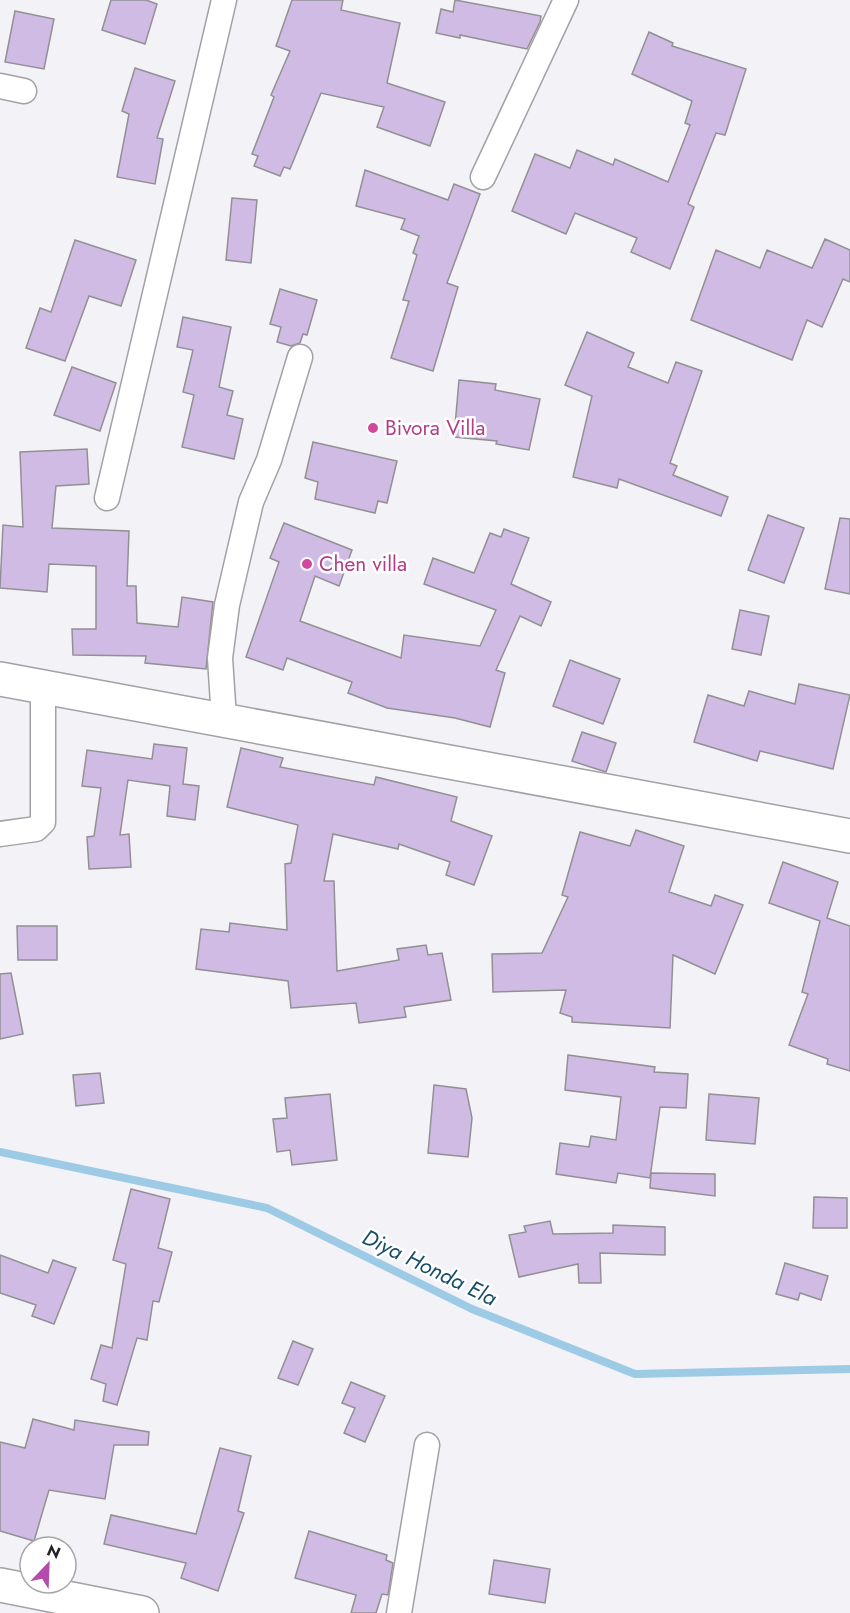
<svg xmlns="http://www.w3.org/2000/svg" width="850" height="1613" font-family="Jost,sans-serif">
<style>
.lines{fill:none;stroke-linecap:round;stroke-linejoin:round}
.stream{stroke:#9dcbe6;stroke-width:8}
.building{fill:#d0bbe4;stroke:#929094;stroke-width:1.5}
.street-casing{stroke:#a2a2a6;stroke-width:27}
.secondary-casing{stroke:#a2a2a6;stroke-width:36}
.street{stroke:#fff;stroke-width:24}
.secondary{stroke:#fff;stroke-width:33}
.hotel-dot{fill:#d1479c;stroke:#fff;stroke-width:2}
.labels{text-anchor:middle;stroke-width:5;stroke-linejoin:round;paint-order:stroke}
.hotel-label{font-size:21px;fill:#b23c85;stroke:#fff;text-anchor:start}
.water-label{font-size:22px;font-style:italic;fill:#154e6a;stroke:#fff}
</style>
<rect width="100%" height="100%" fill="#f3f3f7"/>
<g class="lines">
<!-- stream -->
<polyline class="stream" points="0,1152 267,1208 472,1309 635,1374 850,1369"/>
</g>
<!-- building -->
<g class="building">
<polygon points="111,0 146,0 157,4 145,44 102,30"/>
<polygon points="292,0 343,0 341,10 400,23 387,83 445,102 430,146 377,127 384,107 321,93 290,169 284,167 280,176 254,166 258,156 252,154 274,97 271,95 290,51 276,46"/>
<polygon points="455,0 541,16 540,22 527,49 460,35 460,38 436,33 441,9 453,12"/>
<polygon points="15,11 54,19 44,69 5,62"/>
<polygon points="649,32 673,43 672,46 746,69 725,135 716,133 688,204 694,207 670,269 631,252 637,238 575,213 566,234 512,211 535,154 570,168 577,150 613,165 615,159 668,182 690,125 685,123 692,101 632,74"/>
<polygon points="135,68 175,81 157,138 163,139 155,184 117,177 129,114 122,111"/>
<polygon points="365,170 448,200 454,184 480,194 447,283 458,287 433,371 391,358 409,301 403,300 417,255 413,253 419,236 401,229 405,219 356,206"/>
<polygon points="232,198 257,200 251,263 226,260"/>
<polygon points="825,239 850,250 850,282 843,279 822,327 807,320 792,360 691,320 716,250 760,268 767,250 812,268"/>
<polygon points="75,240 136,260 121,306 89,296 65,361 26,348 40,308 51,312"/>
<polygon points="280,289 317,300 307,335 303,334 300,343 291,346 277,342 281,327 270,324"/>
<polygon points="183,317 231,327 219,387 233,391 227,415 243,419 234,459 182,447 194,395 183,392 193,350 177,347"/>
<polygon points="587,332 634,353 628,367 668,383 676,362 702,371 670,463 677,466 673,475 728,497 721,516 619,479 617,488 573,477 592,396 565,385"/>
<polygon points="72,367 116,383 100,431 54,415"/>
<polygon points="459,380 496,384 495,390 540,399 529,450 496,444 497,441 454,437"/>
<polygon points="313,442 397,461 387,503 378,501 375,513 315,499 318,482 305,478"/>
<polygon points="87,449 89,484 56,486 52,528 129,531 127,586 136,586 137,623 178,627 182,597 213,602 206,669 145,663 146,656 73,655 72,629 96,629 96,566 49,564 47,592 0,588 3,525 23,527 20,452"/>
<polygon points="768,515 804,528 784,583 748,570"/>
<polygon points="840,518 850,519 850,594 825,589"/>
<polygon points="284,523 352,550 339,586 315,576 300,621 401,658 404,635 480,646 496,610 424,584 433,558 474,573 490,533 501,537 504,529 529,538 511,584 551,602 541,626 520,616 496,670 505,673 490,727 455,718 387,708 348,693 352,682 287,658 283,670 246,657 279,562 270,558"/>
<polygon points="740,610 769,616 761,655 732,649"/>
<polygon points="570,660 620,679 603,724 553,706"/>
<polygon points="799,684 850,695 833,769 760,751 757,761 694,742 708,695 744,706 749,691 795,704"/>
<polygon points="582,732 616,743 606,772 572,761"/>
<polygon points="154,744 187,748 183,784 199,786 195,820 167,816 170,786 128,780 120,835 129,834 131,867 89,869 87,837 94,836 101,788 82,786 87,750 152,759"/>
<polygon points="241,748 283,758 280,767 374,785 376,777 457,797 451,821 492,836 474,885 446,875 450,862 399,844 398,849 333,834 324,881 334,881 337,971 399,960 397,949 426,945 428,955 442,953 451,1000 404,1007 406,1017 359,1023 356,1003 291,1008 288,981 196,969 201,929 229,932 230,923 287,930 285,864 291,863 298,825 227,807"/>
<polygon points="636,830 684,846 669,892 711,906 715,895 743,905 715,974 673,955 670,1028 572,1022 572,1017 560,1013 566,990 493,992 492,954 542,953 568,897 562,895 580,832 630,846"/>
<polygon points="783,862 838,882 827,918 850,926 850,1071 827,1064 828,1059 789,1045 808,994 802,992 820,921 769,903"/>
<polygon points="17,926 57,926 57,960 18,960"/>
<polygon points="11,973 23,1034 0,1039 0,974"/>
<polygon points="568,1055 655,1067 654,1072 688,1074 686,1108 660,1107 650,1178 618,1173 616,1183 556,1174 560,1143 589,1147 591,1136 616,1140 621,1097 565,1090"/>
<polygon points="100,1073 104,1103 76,1106 73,1075"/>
<polygon points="434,1085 466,1089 472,1118 468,1157 428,1153"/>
<polygon points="330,1094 337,1160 292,1165 290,1150 277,1152 273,1119 287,1118 285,1098"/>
<polygon points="709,1094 759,1098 755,1144 706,1140"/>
<polygon points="651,1173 715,1174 715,1196 650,1188"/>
<polygon points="131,1189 170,1199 158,1248 172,1252 159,1302 153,1301 147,1340 137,1338 117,1405 103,1401 106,1384 91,1379 101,1345 112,1348 126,1264 113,1260"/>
<polygon points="814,1197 847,1198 847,1228 813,1228"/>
<polygon points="550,1221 553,1234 613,1233 613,1225 665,1227 665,1255 600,1253 601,1283 579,1283 578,1264 519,1277 509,1235 526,1232 524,1226"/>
<polygon points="0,1255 48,1273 53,1260 76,1268 54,1324 32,1316 36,1305 0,1293"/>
<polygon points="785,1263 828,1276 821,1300 800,1293 798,1300 776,1294"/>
<polygon points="293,1341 313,1349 298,1385 278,1378"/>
<polygon points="351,1382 385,1396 365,1442 344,1433 355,1408 342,1403"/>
<polygon points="33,1419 74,1430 75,1420 149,1432 148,1445 114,1445 105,1499 49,1490 34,1541 0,1531 0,1442 25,1448"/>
<polygon points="220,1448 251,1456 238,1511 244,1513 218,1591 181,1578 186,1563 104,1544 111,1515 196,1534"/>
<polygon points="309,1531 387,1555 386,1560 393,1563 388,1595 382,1594 376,1613 351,1613 356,1595 295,1578"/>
<polygon points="494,1560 550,1569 545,1603 489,1594"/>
</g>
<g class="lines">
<defs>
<g id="street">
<polyline points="0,86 24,91"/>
<polyline points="483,177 566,0"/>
<polyline points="107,498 224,0"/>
<polyline points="224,719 220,658 227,605 251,502 269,460 300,357"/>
<polyline points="0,834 36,829 43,822 43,687"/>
<polyline points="399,1613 427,1445"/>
</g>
<g id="secondary">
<polyline points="0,679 850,836"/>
<polyline points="0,1585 142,1613"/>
</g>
</defs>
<!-- street casing -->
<use href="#street" class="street-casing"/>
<!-- secondary casing -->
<use href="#secondary" class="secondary-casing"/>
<!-- street -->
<use href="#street" class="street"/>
<!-- secondary -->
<use href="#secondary" class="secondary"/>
</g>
<!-- markers -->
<g class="hotel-dot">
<circle cx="373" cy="428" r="6"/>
<circle cx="307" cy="564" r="6"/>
</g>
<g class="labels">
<!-- hotel labels -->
<g class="hotel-label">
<text x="385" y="435">Bivora Villa</text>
<text x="319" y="571">Chen villa</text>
</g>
<!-- water labels -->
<g class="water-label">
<text transform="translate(430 1267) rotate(26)" y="8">Diya Honda Ela</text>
</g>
</g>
<!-- north arrow -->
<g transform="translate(48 1565) rotate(23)"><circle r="28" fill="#ffffff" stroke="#a7a7a8" stroke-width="1.5"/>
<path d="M0-4.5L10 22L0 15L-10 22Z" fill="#b44bae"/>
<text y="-9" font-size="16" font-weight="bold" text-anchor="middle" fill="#242426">N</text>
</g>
</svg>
